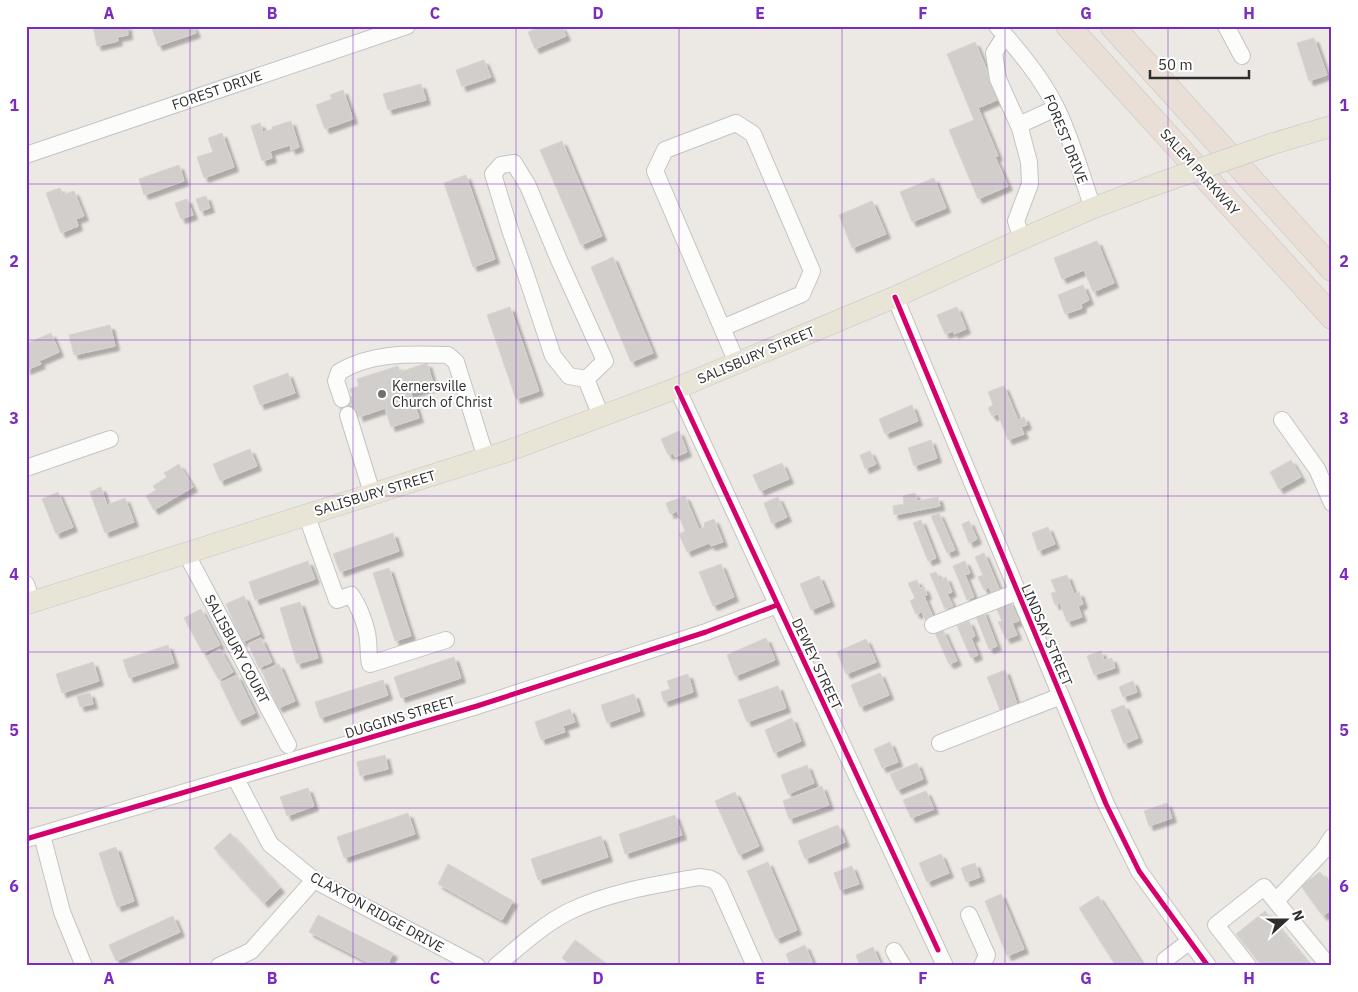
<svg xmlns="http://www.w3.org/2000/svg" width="1358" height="992" font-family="'IBM Plex Sans',sans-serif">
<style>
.building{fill:#d1cecb;stroke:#d7d4d0;filter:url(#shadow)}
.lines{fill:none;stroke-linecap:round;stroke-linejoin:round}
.minor-casing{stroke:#c5c4c5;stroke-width:18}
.major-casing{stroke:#c6c5c4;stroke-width:22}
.highway-casing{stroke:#c6c5c4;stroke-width:25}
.minor{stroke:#fcfcfb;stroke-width:16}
.major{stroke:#e8e4d6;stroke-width:21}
.highway{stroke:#eadfd6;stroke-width:24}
.major-bridge-casing{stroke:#c6c5c4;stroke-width:22;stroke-linecap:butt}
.major-bridge{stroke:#e8e4d6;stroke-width:21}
.cycleway-casing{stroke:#fff;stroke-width:8}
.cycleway{stroke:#d6006c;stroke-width:5}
.grid{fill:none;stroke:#7b2cbf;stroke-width:1;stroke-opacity:0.55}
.poi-dot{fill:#706f6e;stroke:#fff;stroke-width:2}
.labels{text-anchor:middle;stroke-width:4;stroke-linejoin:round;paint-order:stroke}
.street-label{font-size:14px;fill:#2e2e2e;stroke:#fff}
.poi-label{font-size:14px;fill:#2e2e2e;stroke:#fff;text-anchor:start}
.neatline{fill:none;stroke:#7b2cbf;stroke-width:2}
.grid-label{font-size:16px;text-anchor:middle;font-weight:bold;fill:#7b2cbf}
</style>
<defs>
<filter id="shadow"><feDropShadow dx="4.5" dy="4.5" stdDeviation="1" flood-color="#0004"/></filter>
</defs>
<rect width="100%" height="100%" fill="#ece8e4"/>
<!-- building -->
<g class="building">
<polygon points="93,26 127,26 128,35 117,37 118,41 97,46"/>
<polygon points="158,26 193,26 196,33 158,46 152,28"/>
<polygon points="542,26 561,26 566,36 535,49 528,32"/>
<polygon points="1314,38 1327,75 1309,81 1297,43"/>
<polygon points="975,42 999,99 978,108 998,156 995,157 1008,186 978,199 949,130 974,120 947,54"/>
<polygon points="484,60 491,77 462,87 456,70"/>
<polygon points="421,84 426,100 388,110 383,94"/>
<polygon points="343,90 353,119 325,129 316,105 332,99 330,95"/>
<polygon points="291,121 299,147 291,150 290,145 270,151 272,158 262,161 251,126 260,123 263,132 273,129 272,127"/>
<polygon points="222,133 234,167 204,178 197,157 213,152 208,138"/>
<polygon points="562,141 602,236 581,245 540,150"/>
<polygon points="179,165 184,181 144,195 139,179"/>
<polygon points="466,175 495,259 473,267 444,183"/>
<polygon points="934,178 946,208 912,222 900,192"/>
<polygon points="60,188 63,195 74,191 84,216 76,219 78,226 61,233 46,193"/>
<polygon points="206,196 210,208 200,211 196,199"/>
<polygon points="187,199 193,215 181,219 175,203"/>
<polygon points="872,201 886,234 852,248 839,215"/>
<polygon points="1097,241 1114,283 1093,292 1084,270 1062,279 1054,258"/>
<polygon points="613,257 653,353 631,362 591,267"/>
<polygon points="1083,285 1089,300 1081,304 1082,308 1065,314 1058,295"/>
<polygon points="510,307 539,391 516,399 487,315"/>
<polygon points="957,307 966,329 954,334 953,331 945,334 937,315"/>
<polygon points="110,325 115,346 74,355 69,335"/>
<polygon points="51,333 59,352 39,361 41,364 26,370 26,344"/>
<polygon points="427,363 434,386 411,393 419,418 391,427 385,408 359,417 357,410 342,415 337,400 353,396 350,389 359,386 357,379 398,366 400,372"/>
<polygon points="288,373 295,393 260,405 253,386"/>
<polygon points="1004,386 1018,420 1024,417 1027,425 1021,427 1024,434 1008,440 998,414 992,416 988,408 993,405 988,392"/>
<polygon points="912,405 918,421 885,434 879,419"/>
<polygon points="679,431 687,452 675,457 673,453 668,455 661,439"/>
<polygon points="931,440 937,458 914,466 908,448"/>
<polygon points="250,449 257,466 220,481 213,464"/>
<polygon points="870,451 876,464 865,469 860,455"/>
<polygon points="1291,460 1301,477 1279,489 1270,472"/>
<polygon points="782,463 789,479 760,491 753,475"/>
<polygon points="179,464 193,487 154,510 146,496 156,490 153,486 167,477 164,473"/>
<polygon points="101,487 107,505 125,498 134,522 105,533 90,492"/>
<polygon points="58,492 73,527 56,534 42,499"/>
<polygon points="915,493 917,501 938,497 940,506 894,515 893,506 904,504 903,496"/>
<polygon points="685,496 699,529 705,527 704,523 714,519 723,542 711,546 709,543 687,552 679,534 685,531 677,511 670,514 666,503"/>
<polygon points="778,497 787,517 772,524 764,503"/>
<polygon points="939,513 955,550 947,553 931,516"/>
<polygon points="921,520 936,558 928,561 913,523"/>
<polygon points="969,521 977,539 969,543 962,524"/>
<polygon points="1048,527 1055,544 1038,551 1032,533"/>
<polygon points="393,533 399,551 340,572 333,554"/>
<polygon points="984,553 1000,591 992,595 989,587 984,590 978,577 983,575 975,557"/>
<polygon points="308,561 315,579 255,600 249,582"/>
<polygon points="965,561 970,573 965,575 974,597 967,600 953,566"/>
<polygon points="721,564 734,597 713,606 699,572"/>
<polygon points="389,568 411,636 395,641 373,573"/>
<polygon points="936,572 940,580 946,577 952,592 947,594 953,606 945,609 930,574"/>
<polygon points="1067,575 1074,594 1079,592 1083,604 1078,606 1082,617 1067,622 1060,603 1055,605 1051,593 1056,592 1051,580"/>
<polygon points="819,576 830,602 811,610 800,584"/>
<polygon points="917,580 920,588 924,587 927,595 924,596 933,617 925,620 922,612 916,614 910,601 915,598 908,583"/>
<polygon points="244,596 260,634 242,642 226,604"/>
<polygon points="1010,601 1019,621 1012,623 1017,635 1006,639 998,622 1002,621 996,607"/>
<polygon points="300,602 318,658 297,664 280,608"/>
<polygon points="201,609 220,645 203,653 184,618"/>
<polygon points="983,610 997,646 989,649 975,614"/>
<polygon points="969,621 975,636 971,638 978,655 971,658 957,626"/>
<polygon points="943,630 957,661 949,664 935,633"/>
<polygon points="261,638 272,662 259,668 248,644"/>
<polygon points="766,638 775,660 735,676 727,655"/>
<polygon points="866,639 876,662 846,674 837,652"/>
<polygon points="168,645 174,663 129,678 123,660"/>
<polygon points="220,649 233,672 219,680 206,657"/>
<polygon points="1101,651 1104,660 1112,658 1115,668 1094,675 1087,656"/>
<polygon points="454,657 461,678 401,698 394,677"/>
<polygon points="93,662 99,681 62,693 56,674"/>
<polygon points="279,664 295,701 278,708 262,671"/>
<polygon points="1005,670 1017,704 1000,710 987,677"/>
<polygon points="880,673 889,695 860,707 851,685"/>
<polygon points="688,674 693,692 664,702 661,692 670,689 667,681"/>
<polygon points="237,675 255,713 238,721 220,683"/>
<polygon points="383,680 388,695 320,718 315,702"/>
<polygon points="1133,681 1137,692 1123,697 1119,687"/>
<polygon points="778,686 786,708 747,722 738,700"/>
<polygon points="90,693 93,704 80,707 77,696"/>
<polygon points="634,694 640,711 607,723 601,705"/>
<polygon points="1124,705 1138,738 1124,744 1111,710"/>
<polygon points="570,709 575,722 563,726 565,732 541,740 535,722"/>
<polygon points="792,718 801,741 774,753 765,730"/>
<polygon points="890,742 898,762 882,768 874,749"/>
<polygon points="385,755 388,769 360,776 357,762"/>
<polygon points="917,763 923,779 897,790 890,774"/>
<polygon points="807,765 814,783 788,794 781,775"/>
<polygon points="822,786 829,805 789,819 783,801"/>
<polygon points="308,788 314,806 287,816 280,797"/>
<polygon points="926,791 934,809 911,818 903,800"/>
<polygon points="735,792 759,846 739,855 715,801"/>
<polygon points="1167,803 1172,818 1149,826 1144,811"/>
<polygon points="408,813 415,834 344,858 337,837"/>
<polygon points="675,815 682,835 625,854 619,834"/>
<polygon points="838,825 845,842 805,859 798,841"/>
<polygon points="230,833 280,888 264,903 214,848"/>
<polygon points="601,836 608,857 538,880 531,859"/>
<polygon points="116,847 134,901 117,907 99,853"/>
<polygon points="941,854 949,873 927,882 919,863"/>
<polygon points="768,862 797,930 776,939 747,871"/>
<polygon points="975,863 980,877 966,882 961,868"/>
<polygon points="448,864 513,901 502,920 438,884"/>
<polygon points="852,866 859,884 840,890 834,873"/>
<polygon points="1320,872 1332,887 1332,909 1323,916 1301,886"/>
<polygon points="1001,894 1024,949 1007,956 985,901"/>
<polygon points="1098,896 1143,966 1116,966 1079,908"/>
<polygon points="1265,911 1310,966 1262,966 1236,934"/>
<polygon points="318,915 393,953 387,966 375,966 309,932"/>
<polygon points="173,916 180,932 116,961 109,945"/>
<polygon points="575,940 609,966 572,966 562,958"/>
<polygon points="805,945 814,966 791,966 786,954"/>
<polygon points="873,947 881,966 860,966 856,955"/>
</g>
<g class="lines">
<defs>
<g id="minor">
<path d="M997 26C1019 51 1041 77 1056 107 1072 139 1081 175 1093 208"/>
<polyline points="1226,26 1242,56"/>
<polyline points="1005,36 994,53 998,79 1020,128 1029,162 1030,184 1016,221 1022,239"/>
<polyline points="1019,125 1056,108"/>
<polyline points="26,155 407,26"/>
<polyline points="895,297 1106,804 1139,871 1208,966"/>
<polyline points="722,328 802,294 812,271 753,134 736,123 665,150 655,171 737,363"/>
<polyline points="586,379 605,361 559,260 528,186 514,163 501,165 493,174 510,230 525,272 553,356 569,376 586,379 601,416"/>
<polyline points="677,388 945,966"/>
<path d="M342 399 336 381 339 372C371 352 411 354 448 355L456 362 486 458"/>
<polyline points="348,415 372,493"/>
<polyline points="1282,420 1317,469 1332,503"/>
<polyline points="26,468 110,439"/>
<path d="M306 514 337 600 351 595C359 606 367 627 368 640 369 649 368 655 370 664L446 640"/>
<polyline points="186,553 288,745"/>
<polyline points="26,584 32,602"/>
<polyline points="933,625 1017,592"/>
<polyline points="940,743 1061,696"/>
<polyline points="235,777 270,844 314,880 477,966"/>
<polyline points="42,835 62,912 84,966"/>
<polyline points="26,839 477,706 706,632 777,605"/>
<polyline points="1276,901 1323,851 1332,837"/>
<polyline points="969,915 987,955 982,966"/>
<polyline points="894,951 903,966"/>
<polyline points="1165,960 1190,941"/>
<polyline points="219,966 251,951 314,880"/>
<path d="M496 966C519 947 542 925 570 911 609 892 656 885 699 877 708 878 713 878 719 885L755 966"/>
<polyline points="1248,966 1216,925 1264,887 1329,966"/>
</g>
<g id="major">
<polyline points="1272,144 1332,126"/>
<polyline points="26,604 508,451 677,388 895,297 1022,239 1093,208 1157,184"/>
</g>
<g id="highway">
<polyline points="1068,26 1332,317"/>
<polyline points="1112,26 1332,269"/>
</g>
</defs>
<!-- minor casing -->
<use href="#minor" class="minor-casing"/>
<!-- major casing -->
<use href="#major" class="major-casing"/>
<!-- highway casing -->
<use href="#highway" class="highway-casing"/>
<!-- minor -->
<use href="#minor" class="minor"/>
<!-- major -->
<use href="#major" class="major"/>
<!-- highway -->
<use href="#highway" class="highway"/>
<defs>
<polyline id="major-bridge" points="1157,184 1272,144"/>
</defs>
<!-- major-bridge casing -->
<use href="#major-bridge" class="major-bridge-casing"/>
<!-- major-bridge -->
<use href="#major-bridge" class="major-bridge"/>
<defs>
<g id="cycleway">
<polyline points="895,297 1106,804 1139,871 1208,966"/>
<polyline points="677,388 938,950"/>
<polyline points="26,839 477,706 706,632 777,605"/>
</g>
</defs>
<!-- cycleway casing -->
<use href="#cycleway" class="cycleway-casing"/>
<!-- cycleway -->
<use href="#cycleway" class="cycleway"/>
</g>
<!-- grid -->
<path class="grid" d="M190 26V966M353 26V966M516 26V966M679 26V966M842 26V966M1005 26V966M1168 26V966M26 184H1332M26 340H1332M26 496H1332M26 652H1332M26 808H1332"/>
<!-- markers -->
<circle class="poi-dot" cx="382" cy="394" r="5"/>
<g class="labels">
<!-- street labels -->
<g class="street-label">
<text transform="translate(217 90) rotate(-19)" y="5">FOREST DRIVE</text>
<text transform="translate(1066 139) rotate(68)" y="5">FOREST DRIVE</text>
<text transform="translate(1200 172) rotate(48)" y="5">SALEM PARKWAY</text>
<text transform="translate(756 355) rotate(-23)" y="5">SALISBURY STREET</text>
<text transform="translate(375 493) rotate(-17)" y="5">SALISBURY STREET</text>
<text transform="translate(1047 635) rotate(67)" y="5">LINDSAY STREET</text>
<text transform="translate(237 649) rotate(62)" y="5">SALISBURY COURT</text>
<text transform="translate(817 664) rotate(65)" y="5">DEWEY STREET</text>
<text transform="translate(400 717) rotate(-17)" y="5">DUGGINS STREET</text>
<text transform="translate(377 912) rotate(29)" y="5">CLAXTON RIDGE DRIVE</text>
</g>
<!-- poi labels -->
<g class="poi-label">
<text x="392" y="391">Kernersville<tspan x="392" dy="16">Church of Christ</tspan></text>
</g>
</g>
<!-- border -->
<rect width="1358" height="992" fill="none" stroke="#ffffff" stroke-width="55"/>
<!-- north arrow -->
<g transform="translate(1286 920) rotate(69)" stroke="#ffffff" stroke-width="4" paint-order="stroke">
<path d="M0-4L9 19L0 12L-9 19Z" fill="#2e2e2e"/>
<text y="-8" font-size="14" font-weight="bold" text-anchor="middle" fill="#2e2e2e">N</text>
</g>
<!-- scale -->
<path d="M1150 70v8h99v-8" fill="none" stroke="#2e2e2e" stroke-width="2.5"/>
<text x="1158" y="70" font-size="15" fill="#2e2e2e" stroke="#ffffff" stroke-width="4" paint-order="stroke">50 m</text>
<rect x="28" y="28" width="1302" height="936" class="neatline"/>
<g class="grid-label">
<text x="109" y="19">A</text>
<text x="272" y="19">B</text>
<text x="435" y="19">C</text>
<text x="598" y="19">D</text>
<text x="760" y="19">E</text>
<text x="923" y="19">F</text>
<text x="1086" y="19">G</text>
<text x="1249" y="19">H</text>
<text x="14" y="111">1</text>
<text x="1344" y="111">1</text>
<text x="14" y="267">2</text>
<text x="1344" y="267">2</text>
<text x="14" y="424">3</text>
<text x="1344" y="424">3</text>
<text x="14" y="580">4</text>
<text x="1344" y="580">4</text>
<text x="14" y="736">5</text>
<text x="1344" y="736">5</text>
<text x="14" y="892">6</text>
<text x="1344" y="892">6</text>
<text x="109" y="984">A</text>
<text x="272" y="984">B</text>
<text x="435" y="984">C</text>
<text x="598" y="984">D</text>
<text x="760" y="984">E</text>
<text x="923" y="984">F</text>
<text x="1086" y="984">G</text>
<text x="1249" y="984">H</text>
</g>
</svg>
